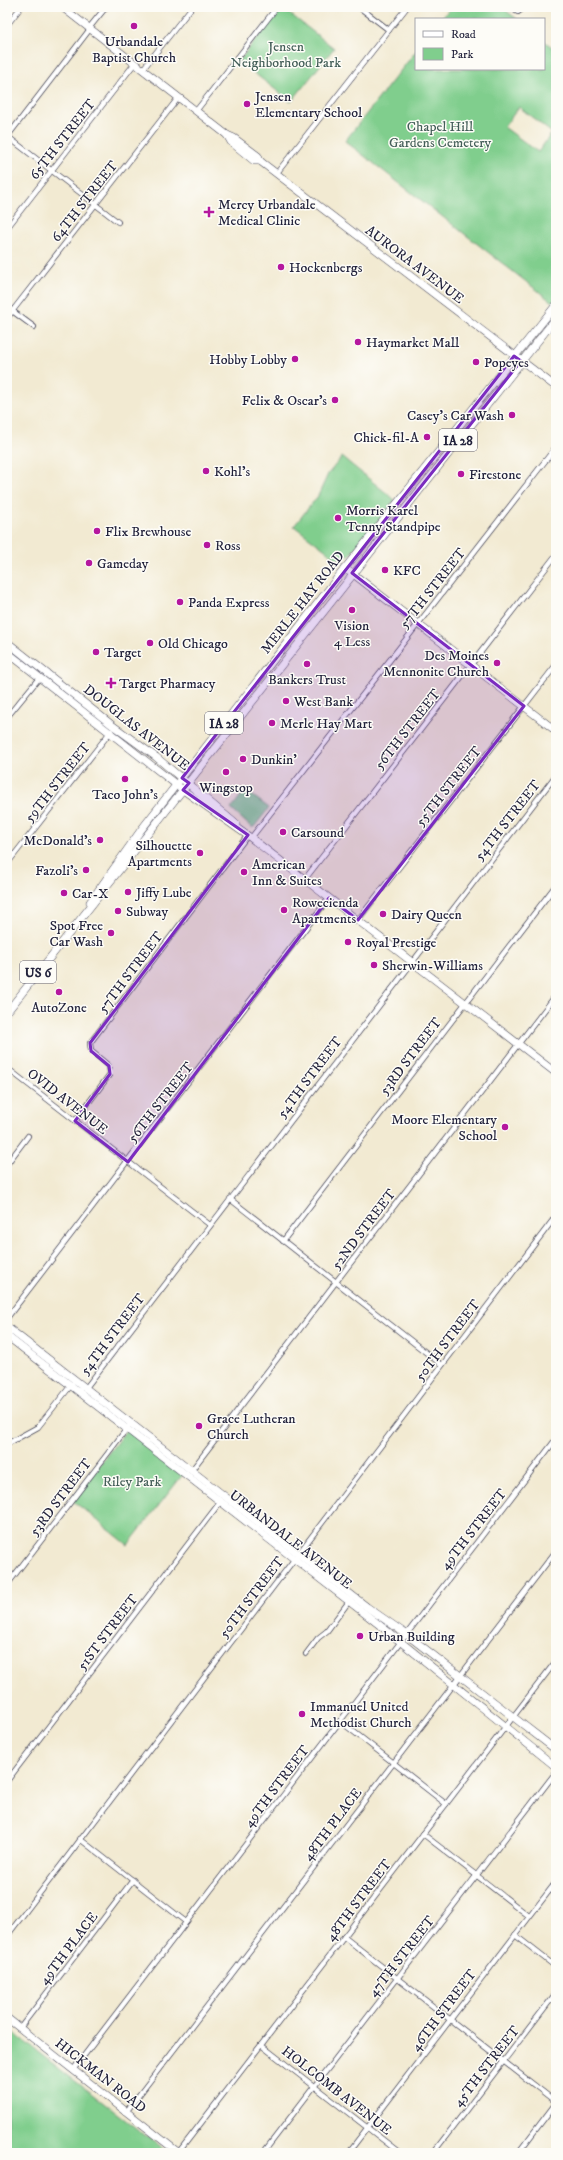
<svg xmlns="http://www.w3.org/2000/svg" width="563" height="2160" font-family="'IM FELL DW Pica',serif">
<style>
.green{fill:#80ce8d;stroke:#517864;fill-rule:evenodd}
.lines{fill:none;stroke-linecap:round;stroke-linejoin:round}
.street-casing{stroke:#414052;stroke-width:6}
.secondary-casing{stroke:#414052;stroke-width:8}
.primary-casing{stroke:#414052;stroke-width:8}
.street{stroke:#fff;stroke-width:4.5}
.secondary{stroke:#fff;stroke-width:7}
.primary{stroke:#fff;stroke-width:7}
.marked{fill:#7b2cbf;fill-opacity:0.2;stroke:#7b2cbf;stroke-width:3;stroke-linejoin:round}
.poi-dot{fill:#b5179e;stroke:#fdfcf7;stroke-width:1.5}
.labels{text-anchor:middle;stroke-width:3;stroke-linejoin:round;paint-order:stroke}
.shield{fill:#fdfcf7;stroke:#646373;stroke-width:1}
.shield-label{font-size:13px;font-weight:bold;fill:#22223b}
.poi-label{font-size:14px;fill:#22223b;stroke:#fdfcf7;text-anchor:start}
.park-label{font-size:14px;fill:#435e58;stroke:#fdfcf7}
.street-label{font-size:14px;fill:#22223b;stroke:#fdfcf7}
</style>
<rect width="100%" height="100%" fill="#fdfcf7"/>
<filter id="ink" filterUnits="userSpaceOnUse"><feTurbulence type="fractalNoise" baseFrequency=".025" numOctaves="2"/><feDisplacementMap in="SourceGraphic" scale="8" xChannelSelector="R" yChannelSelector="G"/><feConvolveMatrix kernelMatrix="1 2 1 2 8 2 1 2 1" color-interpolation-filters="sRGB"/></filter>
<filter id="wash" filterUnits="userSpaceOnUse"><feTurbulence type="fractalNoise" baseFrequency=".012" numOctaves="4" result="noise"/><feDisplacementMap in="SourceGraphic" scale="16" xChannelSelector="R" yChannelSelector="G"/><feGaussianBlur stdDeviation="0.9" result="paint"/><feColorMatrix in="noise" values="0 0 0 0 0 0 0 0 0 0 0 0 0 0 0 0 0 1.4 0 .05"/><feComposite in="paint" operator="in"/></filter>
<g filter="url(#wash)">
<rect width="100%" height="100%" fill="#f2ead2"/>
<!-- green -->
<g class="green">
<polygon points="281,7 334,48 291,102 239,61"/>
<polygon points="451,7 501,7 517,19 441,19"/>
<path d="M544 41 556 50V305L345 141 416 51V69H544ZM519 107 552 133 538 152 504 127Z"/>
<polygon points="342,457 395,500 350,555 337,559 294,526 318,496 328,474"/>
<polygon points="245,790 269,808 254,827 251,827 231,809"/>
<polygon points="127,1429 184,1473 128,1545 72,1500"/>
<polygon points="7,2028 168,2153 51,2153 48,2150 46,2153 7,2153"/>
</g>
</g>
<g filter="url(#ink)">
<g class="lines">
<defs>
<g id="street">
<polyline points="359,7 389,30"/>
<polyline points="507,7 518,12 525,7"/>
<polyline points="7,25 21,7"/>
<polyline points="89,28 106,7"/>
<polyline points="143,69 192,7"/>
<polyline points="196,111 277,7"/>
<polyline points="7,136 118,222"/>
<polyline points="7,137 90,29"/>
<polyline points="276,174 407,7"/>
<polyline points="7,228 135,63"/>
<polyline points="7,307 34,327"/>
<polyline points="7,318 179,97"/>
<polyline points="7,717 40,677"/>
<polyline points="251,838 556,447"/>
<polyline points="7,864 111,731"/>
<polyline points="305,879 556,555"/>
<polyline points="358,920 556,665"/>
<polyline points="7,1068 210,1225"/>
<polyline points="75,1121 110,1074 109,1066 91,1051 90,1043 248,835"/>
<polyline points="7,1164 28,1136"/>
<polyline points="230,1199 442,1365"/>
<polyline points="283,1241 556,885"/>
<polyline points="7,1318 329,898"/>
<polyline points="85,1389 556,775"/>
<polyline points="7,1444 38,1427 72,1384"/>
<polyline points="191,1471 556,995"/>
<polyline points="7,1585 128,1427"/>
<polyline points="306,1654 318,1638 327,1631 350,1600"/>
<polyline points="340,1721 446,1804"/>
<polyline points="7,1781 221,1501"/>
<polyline points="423,1834 529,1916"/>
<polyline points="80,1839 186,1922"/>
<polyline points="515,1935 556,1967"/>
<polyline points="7,1936 556,1216"/>
<polyline points="344,1937 556,2102"/>
<polyline points="20,2028 133,1880"/>
<polyline points="261,2045 400,2153"/>
<polyline points="73,2070 556,1439"/>
<polyline points="126,2112 556,1551"/>
<polyline points="178,2153 556,1661"/>
<polyline points="263,2153 556,1772"/>
<polyline points="348,2153 556,1882"/>
<polyline points="433,2153 556,1993"/>
<polyline points="518,2153 556,2103"/>
</g>
<g id="secondary">
<polyline points="62,7 227,135 234,138 258,156 260,161 556,387"/>
<polyline points="227,135 231,142 254,161 260,161"/>
<polyline points="344,569 352,573 556,731"/>
<polyline points="7,1327 367,1607 406,1634 556,1750"/>
<polyline points="7,1336 386,1630 556,1767"/>
<polyline points="7,2018 179,2153"/>
</g>
<g id="primary">
<polyline points="7,642 112,725 156,757 236,824"/>
<polyline points="7,652 183,790 251,838 556,1073"/>
<polyline points="90,902 141,830 342,572 556,305"/>
<polyline points="7,1012 556,318"/>
</g>
</defs>
<!-- street casing -->
<use href="#street" class="street-casing"/>
<!-- secondary casing -->
<use href="#secondary" class="secondary-casing"/>
<!-- primary casing -->
<use href="#primary" class="primary-casing"/>
<!-- street -->
<use href="#street" class="street"/>
<!-- secondary -->
<use href="#secondary" class="secondary"/>
<!-- primary -->
<use href="#primary" class="primary"/>
</g>
</g>
<!-- marked area -->
<path class="marked" d="M514 356 521 361 352 573 524 706 358 920 329 898 128 1162 75 1121 110 1074 109 1066 91 1051 90 1043 248 835 183 790 189 783 182 778Z"/>
<!-- markers -->
<g class="poi-dot">
<circle cx="134" cy="26" r="4"/>
<circle cx="247" cy="104" r="4"/>
<path d="M207 206h4v4h4v4h-4v4h-4v-4h-4v-4h4z"/>
<circle cx="281" cy="267" r="4"/>
<circle cx="358" cy="342" r="4"/>
<circle cx="295" cy="359" r="4"/>
<circle cx="476" cy="362" r="4"/>
<circle cx="335" cy="400" r="4"/>
<circle cx="512" cy="415" r="4"/>
<circle cx="427" cy="437" r="4"/>
<circle cx="206" cy="471" r="4"/>
<circle cx="461" cy="474" r="4"/>
<circle cx="338" cy="518" r="4"/>
<circle cx="97" cy="531" r="4"/>
<circle cx="207" cy="545" r="4"/>
<circle cx="89" cy="563" r="4"/>
<circle cx="385" cy="570" r="4"/>
<circle cx="180" cy="602" r="4"/>
<circle cx="352" cy="610" r="4"/>
<circle cx="150" cy="643" r="4"/>
<circle cx="96" cy="652" r="4"/>
<circle cx="497" cy="663" r="4"/>
<circle cx="307" cy="664" r="4"/>
<path d="M109 677h4v4h4v4h-4v4h-4v-4h-4v-4h4z"/>
<circle cx="286" cy="701" r="4"/>
<circle cx="272" cy="723" r="4"/>
<circle cx="243" cy="759" r="4"/>
<circle cx="226" cy="772" r="4"/>
<circle cx="125" cy="779" r="4"/>
<circle cx="283" cy="832" r="4"/>
<circle cx="100" cy="840" r="4"/>
<circle cx="200" cy="853" r="4"/>
<circle cx="86" cy="870" r="4"/>
<circle cx="244" cy="872" r="4"/>
<circle cx="128" cy="892" r="4"/>
<circle cx="64" cy="893" r="4"/>
<circle cx="284" cy="910" r="4"/>
<circle cx="118" cy="911" r="4"/>
<circle cx="383" cy="914" r="4"/>
<circle cx="111" cy="933" r="4"/>
<circle cx="348" cy="942" r="4"/>
<circle cx="374" cy="965" r="4"/>
<circle cx="59" cy="992" r="4"/>
<circle cx="505" cy="1127" r="4"/>
<circle cx="199" cy="1426" r="4"/>
<circle cx="360" cy="1636" r="4"/>
<circle cx="302" cy="1714" r="4"/>
</g>
<g class="labels">
<!-- shield labels -->
<g class="shield">
<rect x="439" y="429" width="38" height="22" rx="3"/>
<rect x="205" y="712" width="38" height="22" rx="3"/>
<rect x="20" y="961" width="36" height="22" rx="3"/>
</g>
<g class="shield-label">
<text x="458" y="445">IA 28</text>
<text x="224" y="728">IA 28</text>
<text x="38" y="977">US 6</text>
</g>
<!-- poi labels -->
<g class="poi-label">
<text x="134" y="46" text-anchor="middle">Urbandale<tspan x="134" dy="16">Baptist Church</tspan></text>
<text x="255" y="101">Jensen<tspan x="255" dy="16">Elementary School</tspan></text>
<text x="218" y="209">Mercy Urbandale<tspan x="218" dy="16">Medical Clinic</tspan></text>
<text x="289" y="272">Hockenbergs</text>
<text x="366" y="347">Haymarket Mall</text>
<text x="287" y="364" text-anchor="end">Hobby Lobby</text>
<text x="484" y="367">Popeyes</text>
<text x="327" y="405" text-anchor="end">Felix &amp; Oscar's</text>
<text x="504" y="420" text-anchor="end">Casey's Car Wash</text>
<text x="419" y="442" text-anchor="end">Chick-fil-A</text>
<text x="214" y="476">Kohl's</text>
<text x="469" y="479">Firestone</text>
<text x="346" y="515">Morris Karel<tspan x="346" dy="16">Tenny Standpipe</tspan></text>
<text x="105" y="536">Flix Brewhouse</text>
<text x="215" y="550">Ross</text>
<text x="97" y="568">Gameday</text>
<text x="393" y="575">KFC</text>
<text x="188" y="607">Panda Express</text>
<text x="352" y="630" text-anchor="middle">Vision<tspan x="352" dy="16">4 Less</tspan></text>
<text x="158" y="648">Old Chicago</text>
<text x="104" y="657">Target</text>
<text x="489" y="660" text-anchor="end">Des Moines<tspan x="489" dy="16">Mennonite Church</tspan></text>
<text x="307" y="684" text-anchor="middle">Bankers Trust</text>
<text x="119" y="688">Target Pharmacy</text>
<text x="294" y="706">West Bank</text>
<text x="280" y="728">Merle Hay Mart</text>
<text x="251" y="764">Dunkin'</text>
<text x="226" y="792" text-anchor="middle">Wingstop</text>
<text x="125" y="799" text-anchor="middle">Taco John's</text>
<text x="291" y="837">Carsound</text>
<text x="92" y="845" text-anchor="end">McDonald's</text>
<text x="192" y="850" text-anchor="end">Silhouette<tspan x="192" dy="16">Apartments</tspan></text>
<text x="252" y="869">American<tspan x="252" dy="16">Inn &amp; Suites</tspan></text>
<text x="78" y="875" text-anchor="end">Fazoli's</text>
<text x="136" y="897">Jiffy Lube</text>
<text x="72" y="898">Car-X</text>
<text x="292" y="907">Rowecienda<tspan x="292" dy="16">Apartments</tspan></text>
<text x="126" y="916">Subway</text>
<text x="391" y="919">Dairy Queen</text>
<text x="103" y="930" text-anchor="end">Spot Free<tspan x="103" dy="16">Car Wash</tspan></text>
<text x="356" y="947">Royal Prestige</text>
<text x="382" y="970">Sherwin-Williams</text>
<text x="59" y="1012" text-anchor="middle">AutoZone</text>
<text x="497" y="1124" text-anchor="end">Moore Elementary<tspan x="497" dy="16">School</tspan></text>
<text x="207" y="1423">Grace Lutheran<tspan x="207" dy="16">Church</tspan></text>
<text x="368" y="1641">Urban Building</text>
<text x="310" y="1711">Immanuel United<tspan x="310" dy="16">Methodist Church</tspan></text>
</g>
<!-- park labels -->
<g class="park-label">
<text x="286" y="51">Jensen<tspan x="286" dy="16">Neighborhood Park</tspan></text>
<text x="440" y="131">Chapel Hill<tspan x="440" dy="16">Gardens Cemetery</tspan></text>
<text x="132" y="1486">Riley Park</text>
</g>
<!-- street labels -->
<g class="street-label">
<text transform="translate(62 139) rotate(-52)" y="5">65TH STREET</text>
<text transform="translate(84 201) rotate(-52)" y="5">64TH STREET</text>
<text transform="translate(415 264) rotate(37)" y="5">AURORA AVENUE</text>
<text transform="translate(432 588) rotate(-52)" y="5">57TH STREET</text>
<text transform="translate(302 602) rotate(-52)" y="5">MERLE HAY ROAD</text>
<text transform="translate(137 727) rotate(38)" y="5">DOUGLAS AVENUE</text>
<text transform="translate(407 729) rotate(-52)" y="5">56TH STREET</text>
<text transform="translate(57 782) rotate(-52)" y="5">59TH STREET</text>
<text transform="translate(448 786) rotate(-52)" y="5">55TH STREET</text>
<text transform="translate(507 820) rotate(-52)" y="5">54TH STREET</text>
<text transform="translate(130 972) rotate(-53)" y="5">57TH STREET</text>
<text transform="translate(410 1056) rotate(-53)" y="5">53RD STREET</text>
<text transform="translate(309 1077) rotate(-53)" y="5">54TH STREET</text>
<text transform="translate(68 1101) rotate(38)" y="5">OVID AVENUE</text>
<text transform="translate(160 1102) rotate(-52)" y="5">56TH STREET</text>
<text transform="translate(363 1229) rotate(-53)" y="5">52ND STREET</text>
<text transform="translate(112 1334) rotate(-53)" y="5">54TH STREET</text>
<text transform="translate(447 1340) rotate(-53)" y="5">50TH STREET</text>
<text transform="translate(60 1497) rotate(-53)" y="5">53RD STREET</text>
<text transform="translate(473 1529) rotate(-52)" y="5">49TH STREET</text>
<text transform="translate(291 1539) rotate(38)" y="5">URBANDALE AVENUE</text>
<text transform="translate(251 1597) rotate(-53)" y="5">50TH STREET</text>
<text transform="translate(107 1632) rotate(-53)" y="5">51ST STREET</text>
<text transform="translate(276 1786) rotate(-53)" y="5">49TH STREET</text>
<text transform="translate(332 1824) rotate(-53)" y="5">48TH PLACE</text>
<text transform="translate(358 1900) rotate(-53)" y="5">48TH STREET</text>
<text transform="translate(68 1948) rotate(-53)" y="5">49TH PLACE</text>
<text transform="translate(401 1956) rotate(-52)" y="5">47TH STREET</text>
<text transform="translate(443 2010) rotate(-53)" y="5">46TH STREET</text>
<text transform="translate(486 2066) rotate(-52)" y="5">45TH STREET</text>
<text transform="translate(101 2075) rotate(38)" y="5">HICKMAN ROAD</text>
<text transform="translate(337 2090) rotate(38)" y="5">HOLCOMB AVENUE</text>
</g>
</g>
<!-- margin -->
<rect width="563" height="2160" fill="none" stroke="#fdfcf7" stroke-width="24"/>
<!-- legend -->
<rect x="415" y="18" width="130" height="52" fill="#fdfcf7" stroke="#a5a5ac"/>
<rect x="423" y="31" width="20" height="6" fill="#ffffff" stroke="#a5a5ac"/>
<text x="451" y="38" font-size="12" fill="#22223b">Road</text>
<rect x="423" y="48" width="20" height="12" fill="#80ce8d" stroke="#a5a5ac"/>
<text x="451" y="58" font-size="12" fill="#22223b">Park</text>
</svg>
